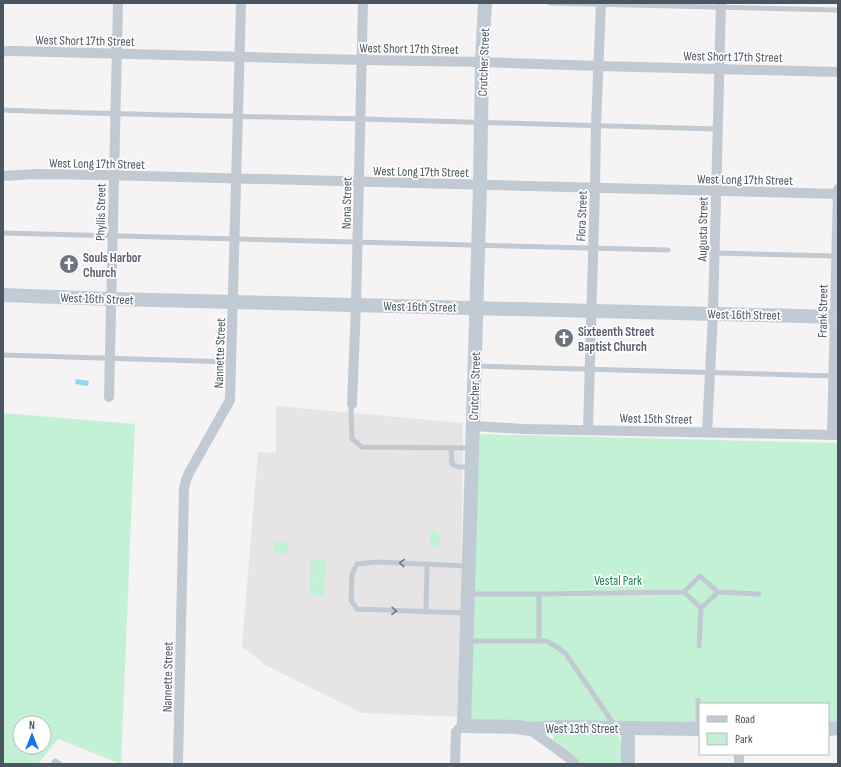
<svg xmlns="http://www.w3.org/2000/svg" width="841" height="767" font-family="'Sofia Sans Condensed',sans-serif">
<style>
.education{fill:#e6e4e5}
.green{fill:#c3f1d5;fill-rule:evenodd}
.water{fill:#90daee}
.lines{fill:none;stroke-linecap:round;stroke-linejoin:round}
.lane{stroke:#c1cad2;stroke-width:5}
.street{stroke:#c1cad2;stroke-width:10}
.secondary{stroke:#c1cbd6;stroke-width:14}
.oneway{stroke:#6e7983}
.labels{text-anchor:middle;stroke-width:3.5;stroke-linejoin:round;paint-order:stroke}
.street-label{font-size:13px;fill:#4a5661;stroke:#fff}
.worship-label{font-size:13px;font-weight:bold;fill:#5b616d;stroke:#fff;text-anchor:start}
.park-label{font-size:13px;fill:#17864f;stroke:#fff}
</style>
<rect width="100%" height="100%" fill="#f5f3f3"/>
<!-- education -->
<polygon class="education" points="276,406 463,423 460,717 362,713 267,666 242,647 258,452 276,453"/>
<!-- green -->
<g class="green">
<path d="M3 413 135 424 121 764 58 739 38 764H3ZM20 723H44V747H20Z"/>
<polygon points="477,434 838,443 838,721 828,723 828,704 700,704 700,724 472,722 469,715"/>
<path d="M433 531 437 532 440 537V547L434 548 430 546C430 540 428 534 433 531Z"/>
<path d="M282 541 285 542 289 546 287 553 279 554 274 550C273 547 274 545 276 542H279Z"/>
<polygon points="311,560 325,560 325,578 310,577"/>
<polygon points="310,578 325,578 324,596 309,595"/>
<path d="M555 733H616C624 741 622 753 622 764H582L573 755 553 740V735Z"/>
</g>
<!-- water -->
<polygon class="water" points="76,379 89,381 88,386 75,384"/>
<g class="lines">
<!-- lane -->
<g class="lane">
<polyline points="550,3 838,10"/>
<path d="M3 110C123 115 242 116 362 119 480 122 599 126 717 129"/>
<polyline points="3,233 668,250"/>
<polyline points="715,253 837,256"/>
<polyline points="3,355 231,362"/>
<polyline points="476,366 835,376"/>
<polyline points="352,404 351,411 352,439 362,447 471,448"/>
<polyline points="451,448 452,464 459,467 470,467"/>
<polyline points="684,592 701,608"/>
<polyline points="469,594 539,594 684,592 700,576 718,592 759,594"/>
<polyline points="539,594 539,641"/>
<polyline points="426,612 427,564"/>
<polyline points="466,613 357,609 351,600 352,574 357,564 376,562 468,566"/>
<polyline points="467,641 546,641 557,647 566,654 615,726"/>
<polyline points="699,646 701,608 718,592"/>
<polyline points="698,728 698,700"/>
<polyline points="53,764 55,761 60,764"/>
</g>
<!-- street -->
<g class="street">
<polyline points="3,52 7,51 14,51 362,60 482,62 599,66 838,72"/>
<polyline points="3,176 35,174 105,175 838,194"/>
<polyline points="109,397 118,3"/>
<polyline points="352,404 356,305 363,3"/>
<polyline points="473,426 523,429 838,435"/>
<polyline points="588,429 595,188 596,125 601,3"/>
<polyline points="707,432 713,314 721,3"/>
<polyline points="832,435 838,189"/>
<polyline points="529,729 569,758 575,764"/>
<polyline points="178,764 184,489 186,480 189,473 230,400 241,3"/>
<path d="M455 764 456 732C458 729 460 727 464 726"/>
<polyline points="739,764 739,754"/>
</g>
<!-- secondary -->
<g class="secondary">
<polyline points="485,3 482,62 480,185 464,726 517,727 529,729 558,727 700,729"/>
<polyline points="3,295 111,299 838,317"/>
<polyline points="828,729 838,728"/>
<polyline points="628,764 628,728"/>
</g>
</g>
<!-- one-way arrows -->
<defs><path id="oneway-chevron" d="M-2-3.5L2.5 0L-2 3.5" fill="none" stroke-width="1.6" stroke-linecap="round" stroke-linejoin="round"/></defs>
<g class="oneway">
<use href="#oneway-chevron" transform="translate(402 563) rotate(-178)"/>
<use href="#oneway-chevron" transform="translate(394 611) rotate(3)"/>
</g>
<!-- icons -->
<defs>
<symbol id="church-disc" viewBox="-11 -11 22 22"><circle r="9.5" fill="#6b7280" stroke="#fff"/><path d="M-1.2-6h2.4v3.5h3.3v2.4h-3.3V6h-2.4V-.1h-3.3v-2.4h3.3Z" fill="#fff"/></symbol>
</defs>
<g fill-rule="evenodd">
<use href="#church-disc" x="58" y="253" width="22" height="22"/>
<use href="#church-disc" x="553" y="327" width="22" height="22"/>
</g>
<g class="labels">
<!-- street labels -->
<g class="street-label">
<text transform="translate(85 40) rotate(1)" y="5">West Short 17th Street</text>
<text transform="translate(409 48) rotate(1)" y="5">West Short 17th Street</text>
<text transform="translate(733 56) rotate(1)" y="5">West Short 17th Street</text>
<text transform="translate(483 62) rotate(-88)" y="5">Crutcher Street</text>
<text transform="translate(97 163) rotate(1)" y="5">West Long 17th Street</text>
<text transform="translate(421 171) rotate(1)" y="5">West Long 17th Street</text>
<text transform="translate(745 179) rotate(1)" y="5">West Long 17th Street</text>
<text transform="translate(346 203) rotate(-89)" y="5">Nona Street</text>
<text transform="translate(100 212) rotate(-89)" y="5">Phyllis Street</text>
<text transform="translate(581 216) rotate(-88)" y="5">Flora Street</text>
<text transform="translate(702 229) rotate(-89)" y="5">Augusta Street</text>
<text transform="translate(97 298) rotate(2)" y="5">West 16th Street</text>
<text transform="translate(420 306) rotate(1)" y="5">West 16th Street</text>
<text transform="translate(822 311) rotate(-89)" y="5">Frank Street</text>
<text transform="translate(744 314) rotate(1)" y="5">West 16th Street</text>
<text transform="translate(219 353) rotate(-88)" y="5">Nannette Street</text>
<text transform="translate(474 386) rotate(-88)" y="5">Crutcher Street</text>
<text transform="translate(656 418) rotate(1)" y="5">West 15th Street</text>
<text transform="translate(167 677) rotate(-89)" y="5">Nannette Street</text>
<text x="582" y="733">West 13th Street</text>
</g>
<!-- worship labels -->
<g class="worship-label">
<text x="83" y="262">Souls Harbor<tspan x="83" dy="15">Church</tspan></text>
<text x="578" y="336">Sixteenth Street<tspan x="578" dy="15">Baptist Church</tspan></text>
</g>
<!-- park labels -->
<g class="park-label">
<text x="618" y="585">Vestal Park</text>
</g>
</g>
<!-- border -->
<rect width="841" height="767" fill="none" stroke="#4a5661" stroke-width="8"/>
<!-- legend -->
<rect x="699" y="703" width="130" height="52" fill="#ffffff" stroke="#b7bbc0"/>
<rect x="707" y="716" width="20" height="6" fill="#c1cbd6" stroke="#b7bbc0"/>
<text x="735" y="723" font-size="12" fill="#4a5661">Road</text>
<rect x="707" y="733" width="20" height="12" fill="#c3f1d5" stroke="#b7bbc0"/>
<text x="735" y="743" font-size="12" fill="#4a5661">Park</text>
<!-- north arrow -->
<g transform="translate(32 735)"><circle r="19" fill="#ffffff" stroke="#b7bbc0"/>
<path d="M0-3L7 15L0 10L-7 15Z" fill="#1a73e8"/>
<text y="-6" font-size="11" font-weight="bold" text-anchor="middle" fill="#4a5661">N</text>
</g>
</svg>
